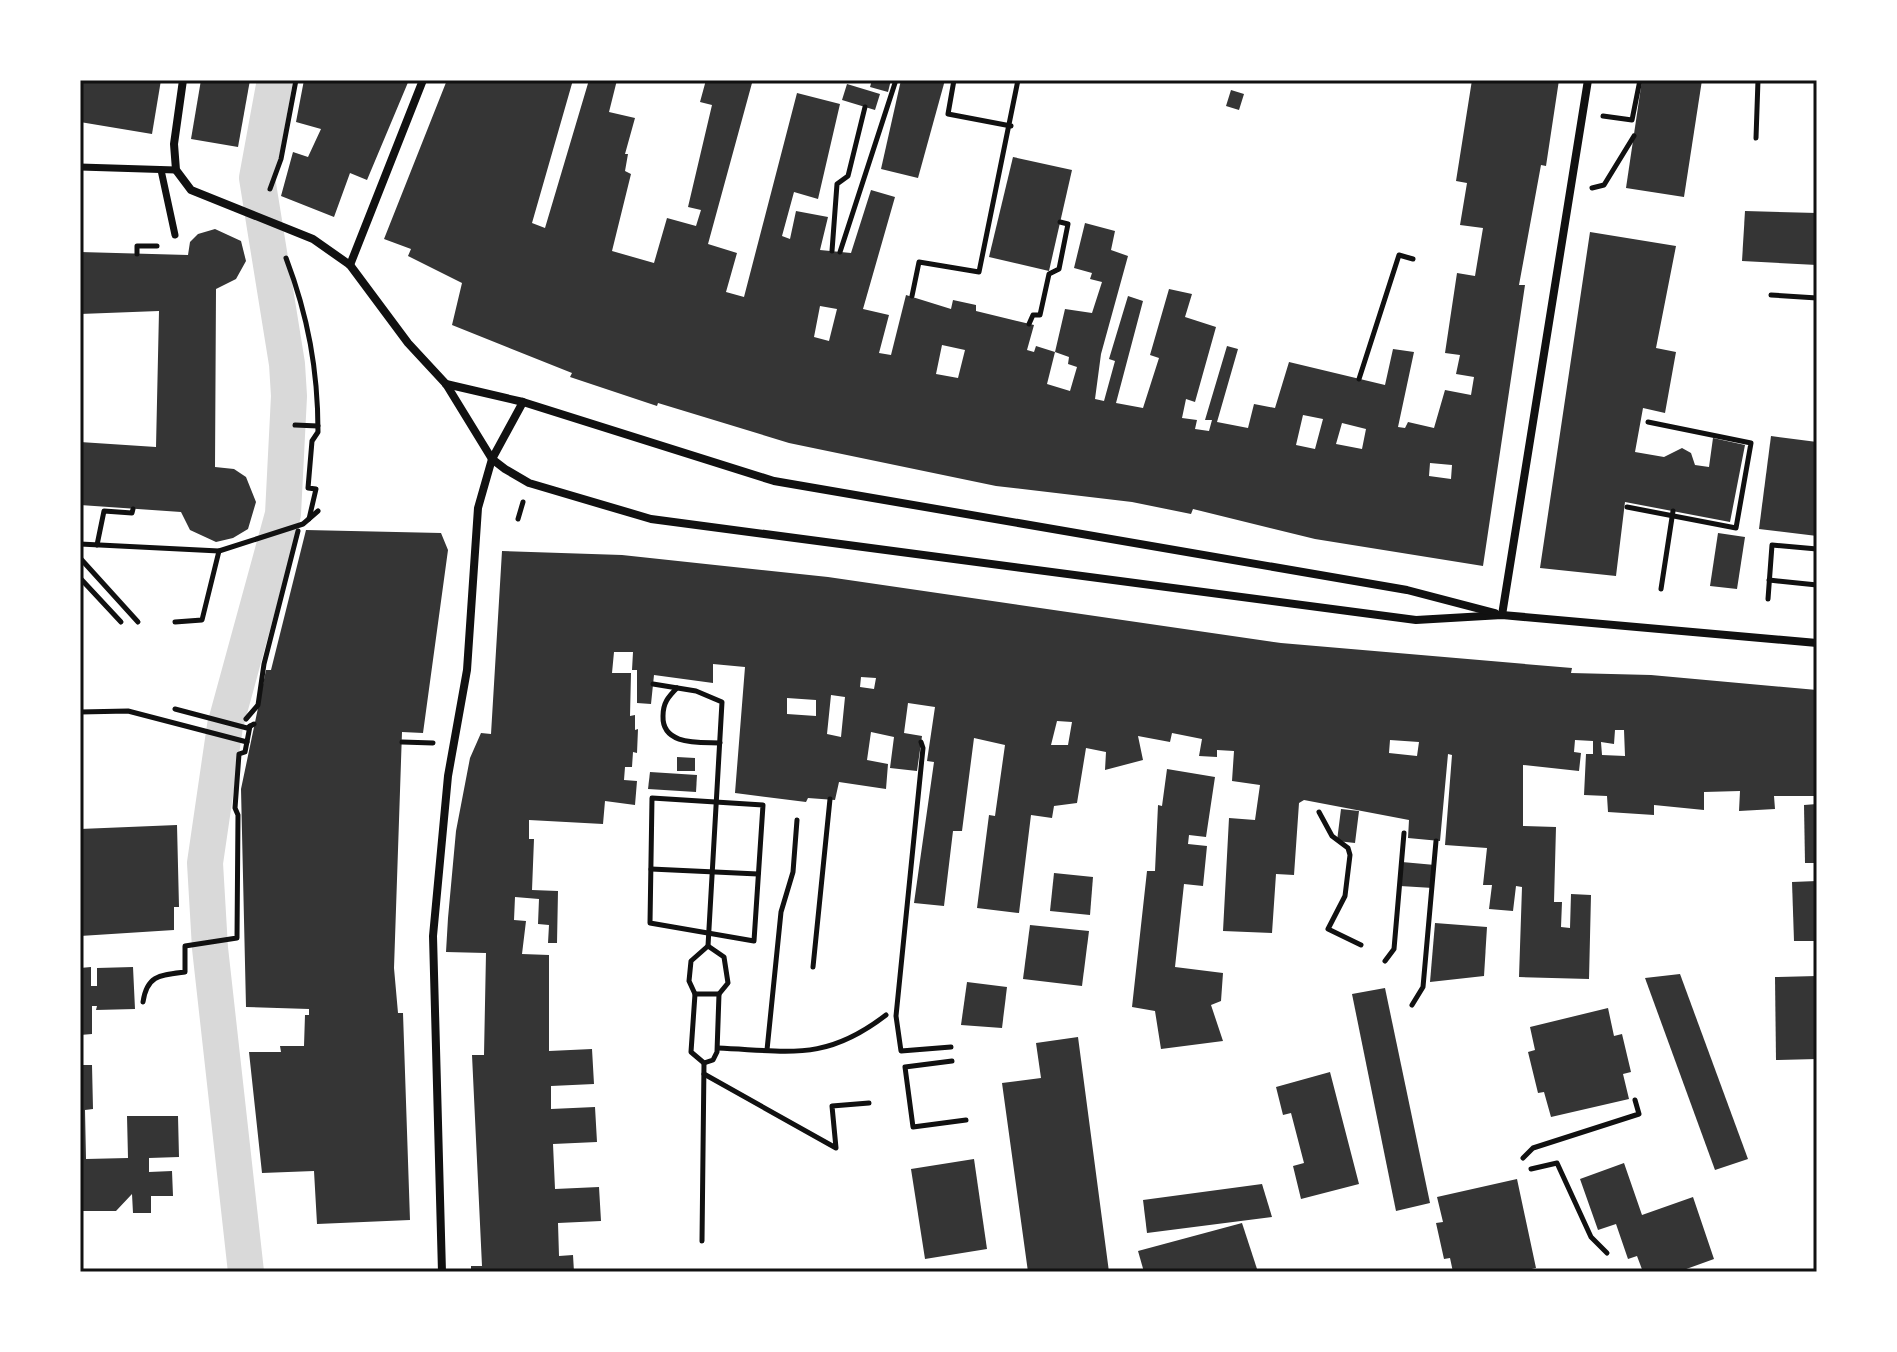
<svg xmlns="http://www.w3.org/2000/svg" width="1897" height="1352" font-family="'Fira Sans Condensed',sans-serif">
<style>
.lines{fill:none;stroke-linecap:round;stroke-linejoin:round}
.canal{stroke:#d9d9d9;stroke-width:36}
.building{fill:#353535;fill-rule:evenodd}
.path{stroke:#111;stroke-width:5}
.pedestrian{stroke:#111;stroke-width:7}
.minor{stroke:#111;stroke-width:8}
.neatline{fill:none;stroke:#111;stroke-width:3}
</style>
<rect width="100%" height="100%" fill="#fff"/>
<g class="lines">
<!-- canal -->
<polyline class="canal" points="246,1272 210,948 205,863 225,726 283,514 289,396 287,364 257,178 275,80"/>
</g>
<!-- building -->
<g class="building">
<polygon points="80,80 161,80 152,134 80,122"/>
<polygon points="201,80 250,80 238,147 191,139"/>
<polygon points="304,80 409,80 367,180 350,173 334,217 281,196 293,152 308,157 321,129 296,122"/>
<path d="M447 80H573L532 223 545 228 589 80H617L609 112 635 118 625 154H628L625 171 631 174 612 251 654 263 667 218 696 226 701 210 688 207 712 105 700 102 706 80 752 83 708 244 737 253 726 292 744 297 797 93 840 104 818 199 794 192 782 236 790 239 796 211 828 217 820 250 851 253 871 190 895 197 863 309 889 315 879 353 891 355 906 295 951 309 953 300 976 305V311L1034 325 1027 350 1034 352 1036 346 1055 352 1047 384 1070 391 1077 367 1068 364 1069 357 1055 352 1065 309 1092 313 1102 282 1090 279 1092 273 1074 268 1085 223 1115 231 1111 250 1128 256 1101 354 1095 399 1104 401 1115 361 1109 359 1128 296 1143 301 1116 403 1143 408 1159 358 1150 355 1169 289 1192 294 1185 317 1216 327 1195 402 1186 399 1182 418 1197 420 1195 429 1209 431 1212 420H1205L1227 346 1238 349 1217 422 1248 428 1254 404 1275 408 1289 362 1385 385 1393 349 1414 352 1398 427 1405 428 1408 422 1434 428 1445 390 1471 395 1474 377 1456 374 1460 355 1445 353 1457 273 1475 276 1483 228 1460 225 1467 183 1456 181 1472 80H1559L1546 166 1541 165 1519 285H1525L1483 566 1315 539 1193 509 1191 514 1132 502 996 486 789 443 658 403 657 406 570 377 572 373 452 325 462 283 408 256 411 249 384 239ZM820 306 837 309 829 341 814 337ZM942 345 965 350 958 378 936 374ZM1303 415 1323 419 1315 449 1296 445ZM1342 423 1366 429 1362 449 1336 444ZM1430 463 1452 465 1451 479 1429 476Z"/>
<polygon points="872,80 891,80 888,92 870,87"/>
<polygon points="901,80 945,80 918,178 881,169"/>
<polygon points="1642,80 1702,80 1684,197 1626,188"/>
<polygon points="847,84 880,94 875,110 842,100"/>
<polygon points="1231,90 1244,94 1239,110 1226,106"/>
<polygon points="1013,157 1072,170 1049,271 989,257"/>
<polygon points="1745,211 1817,213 1817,265 1742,261"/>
<polygon points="215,229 241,241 246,261 236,279 216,289 215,467 234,469 246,477 256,502 248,529 233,538 216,542 190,530 181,512 80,505 80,442 156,447 159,311 80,314 80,252 188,255 190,242 198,234"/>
<polygon points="1590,232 1676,246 1656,348 1676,352 1665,413 1643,408 1635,452 1664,457 1682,448 1691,453 1695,465 1709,467 1713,438 1745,445 1730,522 1625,502 1616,576 1540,568"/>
<polygon points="1771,436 1817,442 1817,536 1759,529"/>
<polygon points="306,530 441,533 448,550 423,733 402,732 394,968 398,1013 403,1013 410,1220 317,1224 314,1171 262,1173 249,1052 281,1052 280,1046 304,1046 305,1015 309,1015 309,1009 246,1007 241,789 266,670 271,670"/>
<polygon points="1718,533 1745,537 1737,589 1710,586"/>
<path d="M502 551 622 555 828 577 1281 643 1572 668 1571 673 1651 675 1817 690V796H1774L1775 809 1739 811 1740 791 1704 792V810L1654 805V815L1608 812 1607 796 1584 795 1586 754H1593V741L1575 740 1574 752 1581 753 1579 771 1523 765V826L1556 827 1554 902H1562L1561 927 1570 928 1571 894 1591 895 1589 979 1519 977 1522 887 1516 886 1513 911 1489 909 1492 885H1483L1487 848 1445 845 1452 755 1448 754 1440 841 1408 838 1409 820 1304 800 1299 803 1294 875 1276 874 1272 933 1223 931 1229 818 1255 820 1260 785 1232 781 1234 751 1217 750V757L1199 756 1202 739 1172 733 1170 742 1138 736 1143 760 1105 770 1106 752 1086 748 1077 803 1054 806 1052 818 1031 815 1019 913 977 908 989 815 995 816 1005 745 974 738 962 831H953L944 906 914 903 934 762 927 761 935 707 908 703 904 733 922 736 917 771 890 768 894 737 871 732 867 760 888 764 886 789 839 782 835 800 808 798 806 802 735 793 745 667 713 664V683L654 675 651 704 637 703V670H632L633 652H614L612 673H631L630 716 635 715V730L638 729 637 753 633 752 632 767H625L624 780 637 781 635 805 605 801 603 824 529 820V839H534L532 890 558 891 557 943H548L549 925 538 924 539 899 515 897 514 920 526 921 522 954 549 955V1051L592 1049 594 1084 551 1086V1109L595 1107 597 1142 553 1144 555 1189 599 1187 601 1221 558 1223 559 1256 573 1255 574 1272H471V1266H482L472 1055H484L486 953 446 952 448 918 456 831 470 758 481 733 491 734ZM861 677 876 678 874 689 860 687ZM831 695 845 697 841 737 827 734ZM787 698 816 700V716L787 714ZM1057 721 1072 722 1068 745H1051ZM1615 730H1624L1625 756 1602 755 1601 742 1614 744ZM1390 740 1419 742 1417 756 1389 753Z"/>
<polygon points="677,757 695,758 695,771 677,771"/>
<polygon points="1167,769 1215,777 1206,837 1189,835 1188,844 1207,846 1203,886 1184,884 1175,967 1223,973 1221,1001 1211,1005 1223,1041 1161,1049 1155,1011 1132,1007 1147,871 1155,871 1158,805 1162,806"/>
<polygon points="650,772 697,775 696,792 648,789"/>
<polygon points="1817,804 1817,863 1805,863 1804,805"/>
<polygon points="1341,809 1359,811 1355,843 1337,841"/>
<polygon points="177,825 179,907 174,907 174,930 80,936 80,829"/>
<polygon points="1402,862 1435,865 1433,888 1400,886"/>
<polygon points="1054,873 1093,877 1090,915 1050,911"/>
<polygon points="1817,881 1817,941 1794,941 1792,882"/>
<polygon points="1435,923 1487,927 1484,976 1430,982"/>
<polygon points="1030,925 1089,931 1082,986 1023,979"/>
<polygon points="91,967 91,986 97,986 97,968 133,967 135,1009 96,1010 97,1006 92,1006 92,1034 80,1035 80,968"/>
<polygon points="1680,974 1748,1159 1715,1170 1645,978"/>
<polygon points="1817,976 1817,1059 1776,1060 1775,977"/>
<polygon points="967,982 1007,987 1002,1028 961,1025"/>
<polygon points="1385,988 1430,1203 1396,1211 1352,994"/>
<polygon points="1608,1008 1614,1036 1622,1034 1631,1072 1623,1074 1629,1099 1551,1117 1544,1092 1538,1093 1528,1052 1535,1050 1530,1027"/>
<polygon points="1078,1037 1109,1272 1028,1272 1002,1083 1041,1078 1036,1043"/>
<polygon points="80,1065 92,1065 93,1109 85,1110 86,1159 128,1158 127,1116 178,1116 179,1157 149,1158 149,1172 172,1171 173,1196 151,1196 151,1213 133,1213 132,1194 116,1211 80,1211"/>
<polygon points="1330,1072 1359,1184 1301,1199 1293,1166 1304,1163 1291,1113 1283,1115 1276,1087"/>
<polygon points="974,1159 987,1249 925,1259 911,1169"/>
<polygon points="1624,1163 1642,1215 1693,1197 1714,1259 1678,1272 1643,1272 1637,1256 1628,1259 1616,1224 1598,1230 1580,1179"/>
<polygon points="1517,1179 1536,1268 1518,1272 1453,1272 1450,1258 1444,1259 1436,1223 1443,1222 1437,1197"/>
<polygon points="1262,1184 1272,1217 1147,1233 1143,1200"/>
<polygon points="1242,1223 1258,1272 1144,1272 1138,1251"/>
</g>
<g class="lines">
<!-- path -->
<g class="path">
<polyline points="954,80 948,114 1011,126"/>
<polyline points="1603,116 1632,120 1640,80"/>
<polyline points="1756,138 1758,80"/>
<polyline points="1592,188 1604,185 1634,136"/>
<polyline points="270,189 281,159 296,80"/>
<polyline points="832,251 837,184 848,176 865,107"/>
<polyline points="840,252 896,80"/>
<polyline points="137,254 137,246 157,246"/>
<path d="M286 258C308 316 318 370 318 432L312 441 308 488 316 489 309 519"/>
<polyline points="1771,295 1817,298"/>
<polyline points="912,296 919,262 979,272 1018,80"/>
<polyline points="1029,324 1033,315 1040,315 1049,274 1059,269 1068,224 1060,222"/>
<polyline points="1359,379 1399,255 1413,259"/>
<polyline points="295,425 318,426"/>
<polyline points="1627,507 1736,528 1751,443 1648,422"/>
<polyline points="518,519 523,502"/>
<polyline points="80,544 219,551 303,524 318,511"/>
<polyline points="97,545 104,511 132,513 133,509"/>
<polyline points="80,558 138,622"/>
<polyline points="80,578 121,622"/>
<polyline points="1769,580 1817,585"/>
<polyline points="1661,589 1673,511"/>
<polyline points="1768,599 1772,545 1817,549"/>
<polyline points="175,622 202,620 219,551"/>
<polyline points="653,684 696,691 722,702 708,946"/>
<path d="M677 688C668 697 663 703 663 716 662 746 700 742 720 743"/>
<polyline points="175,709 247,728 254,724"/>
<polyline points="80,712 128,711 247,742"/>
<polyline points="246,719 258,705 264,664 298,531"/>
<polyline points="402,742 433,743"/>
<polyline points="921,742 923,748 896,1016 901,1051 951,1047"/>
<polygon points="652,798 763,805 754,941 650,923"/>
<polyline points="1319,812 1332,836 1348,848 1350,855 1345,896 1328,929 1361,945"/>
<polyline points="651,869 758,874"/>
<polygon points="708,946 724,957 728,983 719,994 717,1052 713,1060 704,1063 691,1052 695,994 689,981 691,961"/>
<polyline points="1385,961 1394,949 1404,833"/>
<polyline points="813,967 830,799"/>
<polyline points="695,994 719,994"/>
<path d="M143 1002C147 975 160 975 185 972V946L237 938 238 815 235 808 239 754 245 752 250 726"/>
<polyline points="1412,1005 1423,987 1436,841"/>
<path d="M718 1048C790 1051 825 1062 886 1015"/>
<polyline points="767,1050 781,912 793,872 797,820"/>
<polyline points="952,1061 905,1067 913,1127 966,1120"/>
<polyline points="704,1074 836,1148 832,1106 869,1103"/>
<polyline points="1523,1158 1533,1148 1639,1114 1635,1100"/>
<polyline points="1531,1169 1557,1163 1591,1237 1607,1253"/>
<polyline points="702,1241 704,1063"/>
</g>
<!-- pedestrian -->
<g class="pedestrian">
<polyline points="80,167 176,170"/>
<polyline points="161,170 175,235"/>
</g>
<!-- minor -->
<g class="minor">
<polyline points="183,80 174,144 176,170 191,190 313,239 350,265 408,343 446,384 492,459 505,469 529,483 651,519 1416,620 1502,615 1817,643"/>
<polyline points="350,265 423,80"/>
<polyline points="446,384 523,402 774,481 1407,590 1495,613"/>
<polyline points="1502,615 1588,80"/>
<polyline points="442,1272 433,936 448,776 467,670 478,508 492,459 523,402"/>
</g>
</g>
<!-- border -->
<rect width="1897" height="1352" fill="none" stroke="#ffffff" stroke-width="164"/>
<rect x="82" y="82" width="1733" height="1188" class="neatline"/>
</svg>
